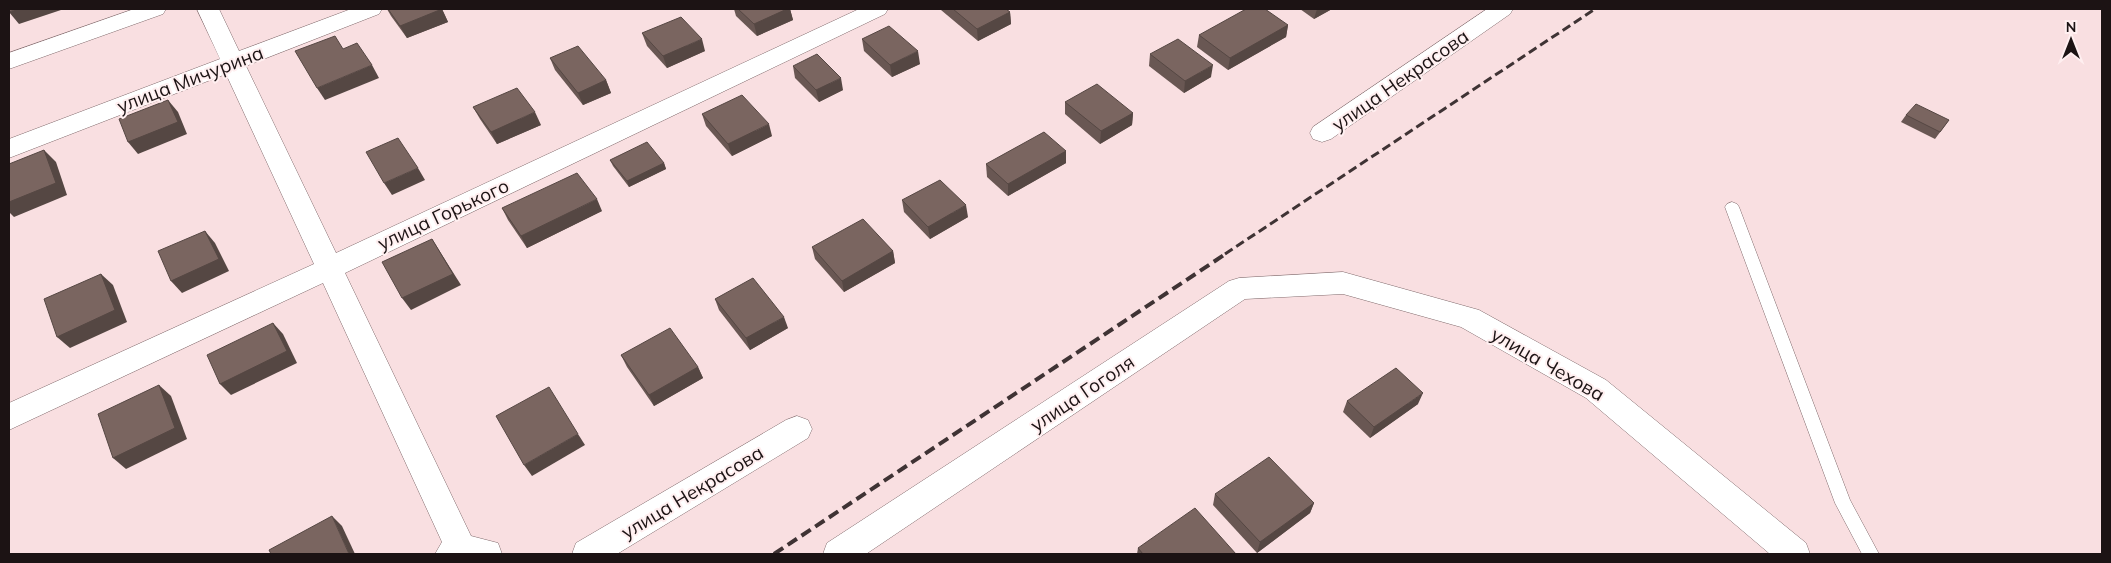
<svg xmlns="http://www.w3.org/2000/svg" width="2111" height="563" font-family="Mulish,sans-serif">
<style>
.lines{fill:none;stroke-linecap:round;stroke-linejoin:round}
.service-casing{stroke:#816b6d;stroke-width:1}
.minor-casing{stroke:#816b6d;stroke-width:1}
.service{fill:#fff;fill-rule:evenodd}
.minor{fill:#fff;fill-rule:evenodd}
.rail-far1{stroke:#3f3334;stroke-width:3;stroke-dasharray:9 4.5;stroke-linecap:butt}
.rail{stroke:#3f3334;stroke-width:4;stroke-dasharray:11 5.5;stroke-linecap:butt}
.wall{fill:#695753}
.shaded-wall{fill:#554743}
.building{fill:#7a6560;stroke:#554743}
.labels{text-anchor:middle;stroke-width:4;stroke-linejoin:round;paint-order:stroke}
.street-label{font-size:19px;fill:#1c1314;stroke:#ffeff0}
</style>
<rect width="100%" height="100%" fill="#f9dfe1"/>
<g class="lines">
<defs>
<polygon id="service" points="1732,202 1737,204 1739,207 1850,500 1879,554 1862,554 1835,503 1725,207 1727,204"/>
<g id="minor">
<polygon points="134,9 166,9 163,14 9,69 9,53"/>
<polygon points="197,9 219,9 239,51 351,9 382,9 379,14 246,66 336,253 859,9 888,9 885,14 345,273 471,536 498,543 502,554 435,554 442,542 323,283 9,430 9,403 314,264 226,74 9,158 9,139 220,59"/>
<polygon points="1487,9 1513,9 1510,14 1331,139 1322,142 1313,139 1310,133 1313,127"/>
<polygon points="1343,272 1479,310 1606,380 1806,543 1810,554 1770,554 1586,398 1461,327 1343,294 1245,299 866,554 823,554 827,543 1229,281 1239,278"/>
<polygon points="797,416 808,420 812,429 808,438 617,554 572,554 576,543 786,420"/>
</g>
</defs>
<!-- service casing -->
<use href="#service" class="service-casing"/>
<!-- minor casing -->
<use href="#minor" class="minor-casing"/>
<!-- service -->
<use href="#service" class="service"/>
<!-- minor -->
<use href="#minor" class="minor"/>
<!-- rail-far1 -->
<polyline class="rail-far1" points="1225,254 1595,9"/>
<!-- rail -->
<polyline class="rail" points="774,554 1227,253"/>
</g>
<!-- wall -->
<g class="wall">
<polygon points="387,9 442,9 448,22 407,38 391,16"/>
<polygon points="734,9 790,9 793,20 757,36 736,16"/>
<polygon points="941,9 1006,9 1010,12 1011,24 978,41 941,10"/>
<polygon points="1300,9 1332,9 1314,19"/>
<polygon points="1288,25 1286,37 1228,70 1197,47 1199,35"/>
<polygon points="642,33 705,51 667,68 647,46"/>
<polygon points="862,39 920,64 892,77 864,51"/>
<polygon points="1150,54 1211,77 1184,93 1149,66"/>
<polygon points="550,58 606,80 611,93 583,105 555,70"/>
<polygon points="793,66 843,90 819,102 795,78"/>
<polygon points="1065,102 1133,113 1132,125 1100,144 1065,114"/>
<polygon points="473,107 541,125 497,144 480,119"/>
<polygon points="702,114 772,136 732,156 706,126"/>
<polygon points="1906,115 1949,120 1935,139 1901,122"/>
<polygon points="1066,151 1066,163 1008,196 987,177 986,164"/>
<polygon points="610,160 664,163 666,169 629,187 613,166"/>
<polygon points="902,200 968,217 930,239 904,212"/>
<polygon points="502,208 602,211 527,248 508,220"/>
<polygon points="812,247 893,251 895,263 844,292 815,259"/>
<polygon points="715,299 788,328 750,350 719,310"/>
<polygon points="621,355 698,367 703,378 654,406 627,367"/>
<polygon points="1347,401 1418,404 1370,438 1343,412"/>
<polygon points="1215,494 1314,503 1310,513 1257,553 1213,505"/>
<polygon points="1138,548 1236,554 1137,554"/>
</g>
<!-- shaded-wall -->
<g class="shaded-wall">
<polygon points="17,9 64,9 19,24 9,12"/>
<polygon points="442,9 448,22 407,38 400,26"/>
<polygon points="787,9 790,9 793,20 757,36 754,24"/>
<polygon points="1317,9 1332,9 1314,19"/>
<polygon points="1010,12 1011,24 978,41 977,29"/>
<polygon points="1288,25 1286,37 1228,70 1230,58"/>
<polygon points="702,39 705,51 667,68 663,56"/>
<polygon points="918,51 920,64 892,77 890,65"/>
<polygon points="372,65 379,78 325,100 317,88"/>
<polygon points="1213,65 1211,77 1184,93 1185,81"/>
<polygon points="841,78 843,90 819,102 816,90"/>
<polygon points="606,80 611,93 583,105 578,93"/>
<polygon points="168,100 178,112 187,134 138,154 128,142"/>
<polygon points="535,112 541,125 497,144 491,132"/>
<polygon points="1133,113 1132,125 1100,144 1101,131"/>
<polygon points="769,124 772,136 732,156 728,144"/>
<polygon points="44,150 56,162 67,195 14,217 9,212 9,202"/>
<polygon points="1066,151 1066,163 1008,196 1008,184"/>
<polygon points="664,163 666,169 629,187 627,181"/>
<polygon points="418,168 425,180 392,195 384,183"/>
<polygon points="597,199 602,211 527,248 521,236"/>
<polygon points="966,205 968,217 930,239 928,227"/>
<polygon points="205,231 215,243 229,271 182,293 171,281"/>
<polygon points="432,239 461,285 411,310 402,298"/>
<polygon points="893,251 895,263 844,292 842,281"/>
<polygon points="101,274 113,285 127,322 70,348 57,337"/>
<polygon points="784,317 788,328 750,350 746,338"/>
<polygon points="273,323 283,334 297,363 231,395 220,384"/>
<polygon points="698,367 703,378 654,406 649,395"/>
<polygon points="159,385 171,396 187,439 126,469 113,458"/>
<polygon points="1423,393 1418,404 1370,438 1374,427"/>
<polygon points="578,434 585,445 532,476 524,465"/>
<polygon points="1314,503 1310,513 1257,553 1260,542"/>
<polygon points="332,516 342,526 355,554 349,554"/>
</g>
<!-- building -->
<g class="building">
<polygon points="9,9 17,9 9,12"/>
<polygon points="388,9 442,9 400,26"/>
<polygon points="738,9 787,9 754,24"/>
<polygon points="953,9 1006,9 1010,12 977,29"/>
<polygon points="1246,9 1265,9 1288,25 1230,58 1199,35"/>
<polygon points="681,17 702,39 663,56 642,33"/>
<polygon points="889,26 918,51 890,65 862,39"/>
<polygon points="335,36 343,49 357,43 372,65 317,88 295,51"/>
<polygon points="1178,39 1213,65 1185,81 1150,54"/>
<polygon points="578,46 606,80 578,93 550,58"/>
<polygon points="817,54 841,78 816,90 793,66"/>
<polygon points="1097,84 1133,113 1101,131 1065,102"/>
<polygon points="517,88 535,112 491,132 473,107"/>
<polygon points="742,95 769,124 728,144 702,114"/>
<polygon points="168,100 178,122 128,142 119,119"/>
<polygon points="1916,104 1949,120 1940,132 1906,115"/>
<polygon points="1044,132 1066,151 1008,184 986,164"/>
<polygon points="398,138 418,168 384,183 366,152"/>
<polygon points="647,142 664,163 627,181 610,160"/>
<polygon points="44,150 56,183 9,202 9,164"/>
<polygon points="577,173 597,199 521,236 502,208"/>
<polygon points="940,180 966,205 928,227 902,200"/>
<polygon points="863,219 893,251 842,281 812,247"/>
<polygon points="205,231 219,259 171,281 158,251"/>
<polygon points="432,239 453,274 402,298 382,262"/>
<polygon points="101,274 115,310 57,337 44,299"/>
<polygon points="753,278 784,317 746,338 715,299"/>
<polygon points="273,323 287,351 220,384 207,355"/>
<polygon points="670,328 698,367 649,395 621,355"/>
<polygon points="1396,368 1423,393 1374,427 1347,401"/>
<polygon points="159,385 175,428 113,458 98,414"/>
<polygon points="549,387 578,434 524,465 496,416"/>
<polygon points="1269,457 1314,503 1260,542 1215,494"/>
<polygon points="1195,508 1236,554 1143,554 1138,548"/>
<polygon points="332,516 349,554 271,554 269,550"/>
</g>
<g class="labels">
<!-- street labels -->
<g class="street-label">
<text transform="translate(190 79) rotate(-21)" y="7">улица Мичурина</text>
<text transform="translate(1400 80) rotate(-35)" y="7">улица Некрасова</text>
<text transform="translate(443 214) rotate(-25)" y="7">улица Горького</text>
<text transform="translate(1548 364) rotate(30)" y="7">улица Чехова</text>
<text transform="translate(1082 393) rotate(-34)" y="7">улица Гоголя</text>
<text transform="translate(692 492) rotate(-31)" y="7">улица Некрасова</text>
</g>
</g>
<!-- border -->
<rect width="2111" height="563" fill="none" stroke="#1c1314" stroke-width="20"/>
<!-- north arrow -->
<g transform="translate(2071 40)" stroke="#ffeff0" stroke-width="4" paint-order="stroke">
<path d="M0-4L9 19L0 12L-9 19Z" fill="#1c1314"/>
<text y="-8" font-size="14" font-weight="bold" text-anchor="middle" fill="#1c1314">N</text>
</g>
</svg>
